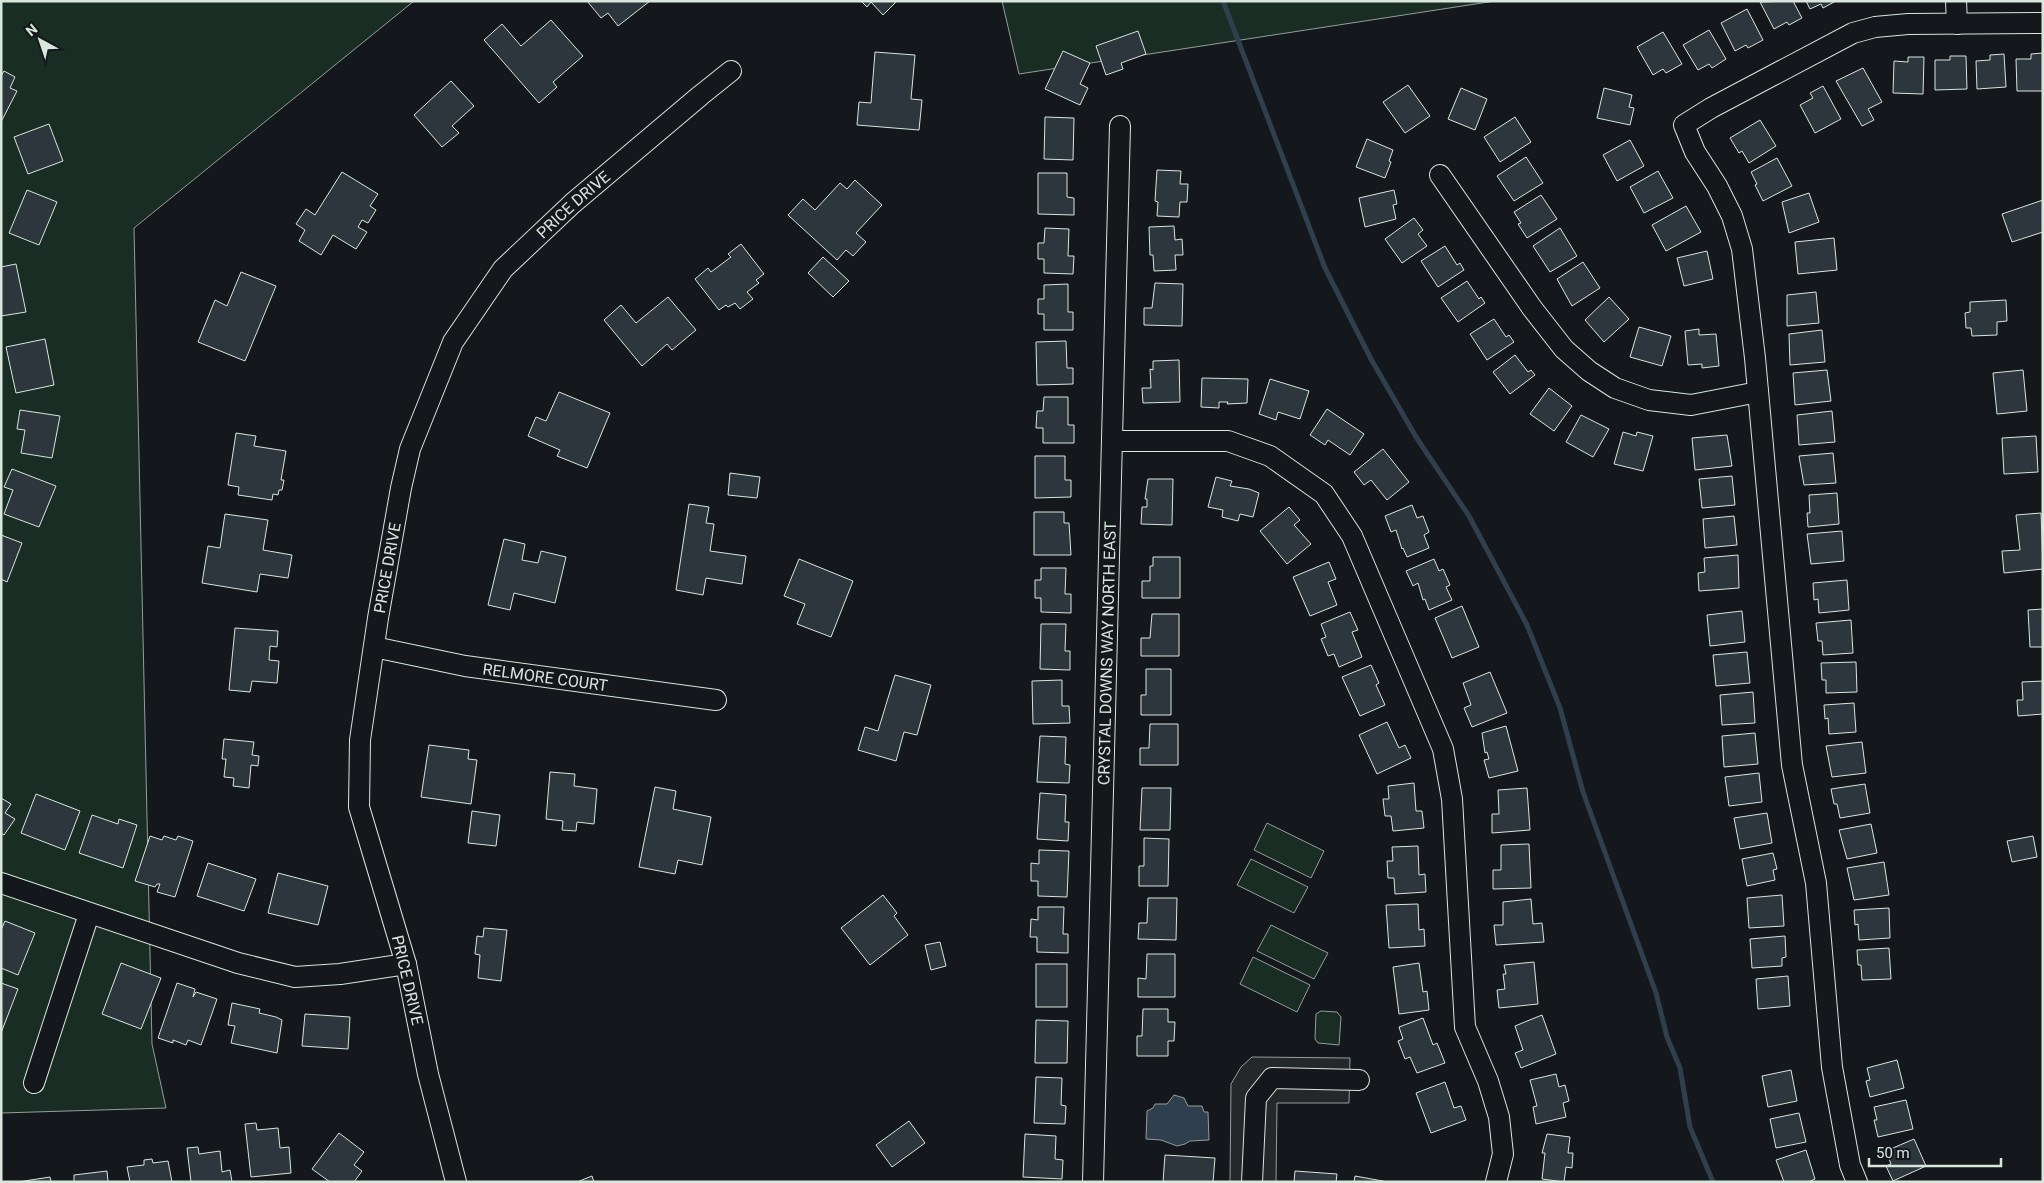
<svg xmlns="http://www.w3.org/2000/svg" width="2044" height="1183" font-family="Roboto,sans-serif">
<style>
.green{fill:#1a2d24;stroke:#939e99}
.parking{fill:#24282b;stroke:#939e99}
.water{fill:#2f3f4d;stroke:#939e99}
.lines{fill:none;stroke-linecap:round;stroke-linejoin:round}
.stream{stroke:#2f3f4d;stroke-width:5}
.building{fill:#2c363c;stroke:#d8e6dc}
.minor-casing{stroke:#d8e6dc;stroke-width:22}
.minor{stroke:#14181c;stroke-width:20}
.labels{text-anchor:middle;stroke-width:4;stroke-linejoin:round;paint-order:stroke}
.street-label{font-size:16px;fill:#d8e6dc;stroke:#14181c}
</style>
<rect width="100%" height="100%" fill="#14181c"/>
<!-- green -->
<g class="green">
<polygon points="1,1 414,1 134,228 152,1044 166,1108 1,1113"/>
<polygon points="1002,1 1495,1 1019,74"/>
<polygon points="1267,823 1324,851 1311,878 1254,850"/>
<polygon points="1251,859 1308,887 1294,913 1237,885"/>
<polygon points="1271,925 1328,953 1314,979 1257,951"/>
<polygon points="1253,957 1310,985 1297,1012 1240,984"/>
<polygon points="1321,1011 1337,1012 1341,1017 1339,1045 1318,1043 1315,1039 1316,1014"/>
</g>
<!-- parking -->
<polygon class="parking" points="1252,1057 1350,1058 1349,1103 1277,1103 1276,1182 1230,1182 1231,1084 1241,1067"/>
<!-- water -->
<polygon class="water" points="1174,1095 1184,1098 1188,1106 1202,1106 1204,1112 1208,1112 1209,1140 1190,1141 1185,1144 1177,1146 1161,1140 1146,1139 1147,1111 1153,1108 1155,1104 1167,1104"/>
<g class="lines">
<!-- stream -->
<polyline class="stream" points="1223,1 1325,268 1371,359 1416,437 1469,516 1527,625 1560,708 1583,792 1656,993 1667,1037 1680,1068 1690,1127 1713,1182"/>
</g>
<!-- building -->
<g class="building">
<polygon points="587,1 650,1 618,26 608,13 601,18"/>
<polygon points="861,1 897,1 883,15 871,2 867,7"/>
<polygon points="1793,1 1802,18 1789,25 1787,22 1774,29 1760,2"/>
<polygon points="1806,1 1836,1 1823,8 1821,4 1810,9"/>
<polygon points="1747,9 1763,40 1748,48 1746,45 1735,51 1721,23"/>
<polygon points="551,20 583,56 553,82 557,87 539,103 484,40 502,24 521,46"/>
<polygon points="1709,30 1726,59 1712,68 1709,64 1698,70 1683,45"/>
<polygon points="1138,31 1146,54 1121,63 1123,69 1106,75 1096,46"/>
<polygon points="1663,32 1682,64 1666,73 1663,69 1653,75 1637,47"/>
<polygon points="1063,51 1090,63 1080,84 1088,88 1080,105 1045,89"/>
<polygon points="875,52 915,55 911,99 922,100 919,130 857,125 859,102 871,103"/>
<polygon points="2043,53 2043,91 2017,91 2016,59 2031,59 2031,54"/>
<polygon points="2004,54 2006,87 1977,89 1976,61 1990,60 1990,55"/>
<polygon points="1950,56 1966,56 1967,89 1935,90 1935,60 1950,60"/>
<polygon points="1908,57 1924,57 1923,94 1893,93 1894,61 1908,62"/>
<polygon points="1863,68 1882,102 1868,109 1874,120 1862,126 1836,81"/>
<polygon points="4,71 15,77 10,88 17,91 1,122 1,76"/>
<polygon points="451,81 474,106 452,126 459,133 442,147 414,115"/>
<polygon points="1408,85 1430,116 1405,133 1383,102"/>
<polygon points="1823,86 1841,119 1815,133 1800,105 1813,98 1810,93"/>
<polygon points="1461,88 1487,99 1475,130 1448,119"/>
<polygon points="1604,88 1632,95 1629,107 1634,108 1630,125 1597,118"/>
<polygon points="1045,117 1074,118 1073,160 1044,159"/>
<polygon points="1515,117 1531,142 1500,162 1484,137"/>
<polygon points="1760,120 1776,146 1749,163 1742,151 1739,153 1730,138"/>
<polygon points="49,124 63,161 28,174 14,137"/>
<polygon points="1367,139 1393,150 1389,161 1391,162 1385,178 1356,167"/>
<polygon points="1630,140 1644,166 1617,181 1603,155"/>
<polygon points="1526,157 1543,183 1514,201 1497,176"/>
<polygon points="1777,158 1792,186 1763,201 1755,185 1757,184 1751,172"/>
<polygon points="1157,170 1181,171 1180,184 1188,184 1187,202 1180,202 1179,217 1157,216 1158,202 1155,201"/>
<polygon points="1658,171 1673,198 1644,213 1630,187"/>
<polygon points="342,172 378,194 370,206 376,210 368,223 362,220 358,227 367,232 356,249 333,235 321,255 299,241 305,230 296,224 306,209 315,215"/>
<polygon points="1038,173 1067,173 1067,197 1074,198 1074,215 1038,214"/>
<polygon points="855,180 882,205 856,233 866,242 853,256 846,250 837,260 788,215 803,199 815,210 840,183 847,189"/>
<polygon points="27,190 57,202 39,245 9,233"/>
<polygon points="1394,190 1397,204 1393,205 1396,219 1365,227 1359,198"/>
<polygon points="1809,193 1819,222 1789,233 1782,202"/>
<polygon points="1541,195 1557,219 1527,238 1518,224 1521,223 1514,212"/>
<polygon points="2043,200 2043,232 2012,242 2002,214"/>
<polygon points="1686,206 1701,232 1666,251 1652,225"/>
<polygon points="1414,218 1423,230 1418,234 1427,246 1402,263 1385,239"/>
<polygon points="1174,226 1175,240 1182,239 1183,255 1175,255 1176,270 1154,271 1153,255 1150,255 1149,227"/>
<polygon points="1045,228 1069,229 1068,256 1074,256 1073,274 1044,273 1044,259 1038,259 1038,243 1044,243"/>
<polygon points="1560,228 1577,256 1550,272 1533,246"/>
<polygon points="1834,238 1837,270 1798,274 1795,242"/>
<polygon points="741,244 764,274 756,280 759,283 747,292 753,299 740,309 735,303 728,307 726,305 719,310 695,279 708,268 711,272 731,257 728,254"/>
<polygon points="1445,246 1457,265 1460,263 1464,270 1438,287 1421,261"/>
<polygon points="1707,251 1713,279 1684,286 1677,258"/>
<polygon points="823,257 849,281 833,297 808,273"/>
<polygon points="1583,262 1600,288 1572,306 1557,279"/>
<polygon points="16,264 26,312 1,316 1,267"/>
<polygon points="241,272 276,286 245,361 198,342 215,300 227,306"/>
<polygon points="1467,281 1479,299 1481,297 1485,303 1458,322 1441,298"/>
<polygon points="1155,283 1183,284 1182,326 1144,325 1144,308 1152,308"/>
<polygon points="1068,284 1068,312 1073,312 1073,330 1044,330 1044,314 1038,314 1038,299 1044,299 1044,285"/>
<polygon points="1816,292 1819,323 1787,326 1787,295"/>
<polygon points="668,297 696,330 672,350 667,344 642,366 604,320 621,305 636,323"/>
<polygon points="1609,297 1629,319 1604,342 1585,320"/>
<polygon points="2006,300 2007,321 1997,322 1997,335 1972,336 1971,328 1966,328 1965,313 1970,312 1970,302"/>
<polygon points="1494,319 1506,337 1509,335 1514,342 1487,360 1470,334"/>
<polygon points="1639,327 1671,336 1662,366 1630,357"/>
<polygon points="1699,329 1699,335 1716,334 1719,366 1702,368 1702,364 1688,365 1685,331"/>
<polygon points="1822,330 1825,362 1790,365 1789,334"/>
<polygon points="45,339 54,385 16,393 6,347"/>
<polygon points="1066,341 1067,368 1073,368 1073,384 1037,385 1036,342"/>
<polygon points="1515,355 1528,372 1531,370 1535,375 1510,394 1493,372"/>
<polygon points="1179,360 1180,402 1143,403 1142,388 1151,388 1150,369 1153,370 1153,361"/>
<polygon points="1827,370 1831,401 1795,405 1793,373"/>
<polygon points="2023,370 2027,411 1997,414 1993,373"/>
<polygon points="1202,378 1248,379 1247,403 1227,404 1228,402 1219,402 1219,408 1201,407"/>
<polygon points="1270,379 1309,391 1300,419 1278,412 1276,420 1259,414"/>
<polygon points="1549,388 1572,406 1554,431 1530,414"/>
<polygon points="559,392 610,413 587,468 557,456 560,450 528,436 536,417 546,421"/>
<polygon points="1044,397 1068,397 1068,425 1074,425 1074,443 1043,443 1043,428 1036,428 1037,411 1043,411"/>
<polygon points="1327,409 1364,434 1350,455 1328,440 1325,445 1310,435"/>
<polygon points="20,410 60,416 52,458 21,453 25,430 17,429"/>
<polygon points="1832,411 1835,442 1799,445 1797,415"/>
<polygon points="1581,415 1609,429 1593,457 1566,442"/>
<polygon points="1623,432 1636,436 1637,432 1653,436 1643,471 1614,464"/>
<polygon points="236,433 256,436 254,446 286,451 281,480 284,480 282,490 279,490 278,495 273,494 272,500 238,495 239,487 228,485"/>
<polygon points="1727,435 1732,466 1695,470 1692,438"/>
<polygon points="2036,436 2038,472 2004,474 2002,438"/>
<polygon points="1383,449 1409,482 1387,500 1371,480 1364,485 1354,472"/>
<polygon points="1833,453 1836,483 1804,485 1799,456"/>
<polygon points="1035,456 1065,456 1065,480 1071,480 1071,497 1035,498"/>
<polygon points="12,469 56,486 39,527 4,514 13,490 4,487"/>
<polygon points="730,473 760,477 757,498 728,495"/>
<polygon points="1732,476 1735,505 1702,508 1699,479"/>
<polygon points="1216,477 1232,481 1230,486 1249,489 1259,493 1253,517 1240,514 1238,521 1222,517 1223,510 1208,507"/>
<polygon points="1148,479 1173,479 1172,525 1141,524 1142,507 1147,507 1147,499 1145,499"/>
<polygon points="1837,493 1839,524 1808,527 1807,513 1810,513 1809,495"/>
<polygon points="689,504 709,507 706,523 714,524 710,551 746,556 742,584 706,578 703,595 676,590"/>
<polygon points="1412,505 1417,518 1423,516 1429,532 1424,535 1429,548 1407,557 1403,548 1402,549 1396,530 1391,532 1385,516"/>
<polygon points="1289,507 1300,520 1294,525 1311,544 1287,564 1260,531"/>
<polygon points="1034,512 1064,512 1064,523 1069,523 1071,555 1034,555"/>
<polygon points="2041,513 2043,569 2004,573 2002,551 2020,550 2016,515"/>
<polygon points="225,514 268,520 263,550 292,555 288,578 260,574 257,592 202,583 208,546 220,548"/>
<polygon points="1734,516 1737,545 1705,548 1703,519"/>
<polygon points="1842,531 1844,561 1811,564 1807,534"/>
<polygon points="1,535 22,543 7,582 1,579"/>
<polygon points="504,539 525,544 522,560 538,563 541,551 566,557 555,603 514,593 510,610 488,605"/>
<polygon points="1738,555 1739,588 1699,591 1698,573 1705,572 1704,558"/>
<polygon points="1153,557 1180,557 1180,598 1142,598 1142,581 1150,581 1150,566 1153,566"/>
<polygon points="799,559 853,581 831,637 797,624 805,604 784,596"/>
<polygon points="1434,559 1439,571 1443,569 1450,585 1446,587 1452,600 1429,610 1425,599 1423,600 1418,583 1413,586 1406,571"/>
<polygon points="1329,562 1336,579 1328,582 1337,605 1310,616 1293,577"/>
<polygon points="1041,568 1066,568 1065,594 1071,594 1071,613 1041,612 1041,598 1035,598 1035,580 1041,580"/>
<polygon points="1847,580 1849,610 1819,613 1818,599 1814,600 1813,583"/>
<polygon points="1462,606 1479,647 1452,658 1435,618"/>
<polygon points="2043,609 2043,647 2030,647 2028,610"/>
<polygon points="1742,611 1745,642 1710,646 1707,615"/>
<polygon points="1350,612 1358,630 1352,632 1362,657 1339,667 1334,654 1328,656 1321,639 1326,637 1321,624"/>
<polygon points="1152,614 1179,614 1179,656 1141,656 1141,638 1150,638"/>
<polygon points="1851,620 1853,653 1823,655 1822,641 1818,641 1816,623"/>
<polygon points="1041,624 1066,624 1065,651 1070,651 1070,670 1040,669"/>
<polygon points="235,628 278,631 277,647 270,646 269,660 279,661 277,683 252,681 250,692 229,690"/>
<polygon points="1747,652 1750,683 1716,686 1713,655"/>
<polygon points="1856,662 1857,692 1826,693 1826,680 1822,680 1821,663"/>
<polygon points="1371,665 1379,683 1376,685 1385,705 1360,716 1342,677"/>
<polygon points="1146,669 1171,669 1171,715 1141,715 1141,695 1146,695"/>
<polygon points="1490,672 1507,713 1472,727 1464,708 1471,705 1463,683"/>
<polygon points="895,675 931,685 917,735 904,732 896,761 858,750 865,727 878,731"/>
<polygon points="1062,680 1062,706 1069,706 1070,723 1033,724 1032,681"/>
<polygon points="2043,681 2043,714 2018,716 2017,700 2023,700 2022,682"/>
<polygon points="1753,692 1755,723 1722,725 1720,695"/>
<polygon points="1854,703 1856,732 1829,734 1828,718 1825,719 1824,705"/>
<polygon points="1387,722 1399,748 1405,745 1411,758 1377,774 1359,735"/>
<polygon points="1150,724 1178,724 1178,765 1140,765 1140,748 1149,748"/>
<polygon points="1506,726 1518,771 1489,778 1484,760 1489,759 1487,752 1485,753 1482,733"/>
<polygon points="1755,733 1758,764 1724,767 1722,736"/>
<polygon points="1040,736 1066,737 1065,764 1070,765 1069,783 1037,782"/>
<polygon points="224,739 254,742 252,755 259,756 258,766 251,765 249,788 233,786 234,778 224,777 226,759 222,759"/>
<polygon points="1862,742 1866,773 1832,777 1826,746"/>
<polygon points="429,745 469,750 468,759 477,760 471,804 421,797"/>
<polygon points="550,772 575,774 574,786 597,789 594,824 577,822 576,831 562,830 563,821 546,819"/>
<polygon points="1759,773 1762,802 1729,806 1725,777"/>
<polygon points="1414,783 1416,811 1422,811 1424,828 1393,831 1391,816 1385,816 1383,799 1389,799 1388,786"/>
<polygon points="1865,784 1870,813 1840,818 1837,804 1834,804 1831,789"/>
<polygon points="655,787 676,791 673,809 711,817 702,865 678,860 675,874 639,867"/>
<polygon points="1142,788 1171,788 1170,830 1140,830"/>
<polygon points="1527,788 1530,830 1492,833 1492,814 1499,814 1498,790"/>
<polygon points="1040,793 1066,795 1065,822 1069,822 1068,841 1037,839"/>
<polygon points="36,794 80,811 65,850 21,833"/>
<polygon points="1,798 11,804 5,813 15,819 4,835 1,833"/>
<polygon points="472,811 500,815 496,846 468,843"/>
<polygon points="1767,813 1772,843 1740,849 1734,818"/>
<polygon points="92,815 118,824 119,819 137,825 123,868 79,853"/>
<polygon points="1871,824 1877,853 1847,859 1839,830"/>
<polygon points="150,836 162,840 164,836 176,840 178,836 193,841 175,897 157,892 160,884 157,884 155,887 135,881"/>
<polygon points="2033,836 2037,857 2012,862 2007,841"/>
<polygon points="1144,838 1169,839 1168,886 1139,886 1139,866 1144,866"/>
<polygon points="1529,844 1531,888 1493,889 1493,870 1501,870 1501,845"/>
<polygon points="1418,846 1419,875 1425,874 1426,892 1395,894 1394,878 1388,878 1387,861 1393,861 1392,847"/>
<polygon points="1039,850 1069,851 1067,897 1038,896 1038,881 1031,881 1031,863 1039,864"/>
<polygon points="1773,853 1777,869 1773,870 1775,880 1747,886 1742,859"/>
<polygon points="1884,862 1889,895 1854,900 1847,868"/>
<polygon points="208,863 256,879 244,911 197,896"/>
<polygon points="278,873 328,886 318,925 268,913"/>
<polygon points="883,895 897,913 894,916 908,935 870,965 841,928"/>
<polygon points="1782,895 1784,926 1749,928 1747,898"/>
<polygon points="1148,898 1177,898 1176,940 1138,939 1139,923 1147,923"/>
<polygon points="1531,899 1533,924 1542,923 1544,942 1496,945 1494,925 1503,925 1503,902"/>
<polygon points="1418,904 1419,930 1424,929 1425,946 1389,948 1386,905"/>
<polygon points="1038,907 1064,907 1063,934 1068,934 1068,953 1037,952 1037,937 1030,937 1031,919 1038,920"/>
<polygon points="1889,908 1890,938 1859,940 1858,924 1855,925 1854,910"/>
<polygon points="5,921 35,933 18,975 1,968 1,930"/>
<polygon points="484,928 507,930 501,981 478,978 480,955 475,954 477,936 483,937"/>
<polygon points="1785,936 1786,957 1782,958 1782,966 1752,968 1750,939"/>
<polygon points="940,942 946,966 931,970 925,945"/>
<polygon points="1889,948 1891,979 1862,980 1861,965 1858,965 1857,950"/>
<polygon points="1147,954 1175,954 1175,997 1138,997 1138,978 1146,979"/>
<polygon points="1534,962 1538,1004 1499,1008 1497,990 1505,989 1503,974 1506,974 1504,965"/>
<polygon points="121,963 161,978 141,1029 102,1014"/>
<polygon points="1419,963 1423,992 1427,991 1429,1010 1399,1014 1393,967"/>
<rect x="1036" y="964" width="31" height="43"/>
<polygon points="1788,976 1790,1006 1758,1009 1756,979"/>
<polygon points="1,983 18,989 1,1033"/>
<polygon points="177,983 195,989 193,997 196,992 217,999 201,1045 188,1040 186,1045 173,1040 173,1043 158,1038"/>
<polygon points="232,1003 260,1009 259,1013 276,1017 282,1020 277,1053 231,1043 235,1026 228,1025"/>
<polygon points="1143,1009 1168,1009 1168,1022 1175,1022 1174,1041 1168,1041 1168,1056 1137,1056 1137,1036 1142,1036"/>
<polygon points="305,1014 350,1017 348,1049 302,1046"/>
<polygon points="1542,1015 1556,1054 1521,1068 1515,1053 1523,1050 1515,1026"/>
<polygon points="1423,1018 1433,1045 1437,1043 1445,1063 1417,1073 1410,1057 1405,1059 1398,1041 1403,1039 1399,1027"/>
<polygon points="1036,1020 1068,1021 1067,1063 1035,1063"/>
<polygon points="1897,1060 1904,1088 1870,1097 1866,1081 1870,1080 1867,1068"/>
<polygon points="1791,1070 1797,1101 1768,1107 1762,1076"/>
<polygon points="1556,1074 1559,1087 1565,1085 1569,1101 1563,1103 1566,1117 1536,1124 1533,1107 1537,1106 1530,1080"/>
<polygon points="1036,1077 1062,1078 1061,1105 1066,1106 1065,1124 1034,1123"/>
<polygon points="1445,1082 1454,1108 1461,1106 1466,1120 1431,1133 1416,1093"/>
<polygon points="1906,1100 1913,1129 1878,1137 1874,1120 1877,1120 1874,1107"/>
<polygon points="1799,1113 1806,1142 1776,1148 1770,1119"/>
<polygon points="909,1121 925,1143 892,1167 876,1145"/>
<polygon points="256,1123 257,1130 278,1128 280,1148 289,1147 291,1173 251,1177 245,1124"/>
<polygon points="339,1133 364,1152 354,1165 362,1171 354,1182 330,1182 312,1169"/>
<polygon points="1025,1134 1056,1136 1055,1159 1063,1160 1062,1179 1023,1177"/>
<polygon points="1547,1134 1570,1137 1568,1153 1573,1153 1572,1168 1566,1167 1564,1182 1542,1179 1545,1153 1542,1153"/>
<polygon points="1914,1139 1926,1166 1893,1181 1886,1166 1891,1164 1886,1151"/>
<polygon points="198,1147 199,1154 220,1151 222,1172 230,1170 232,1182 191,1182 187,1148"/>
<polygon points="1806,1150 1815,1179 1808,1182 1784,1182 1776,1160"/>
<polygon points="1165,1155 1215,1158 1213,1182 1163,1182"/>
<polygon points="152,1159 153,1163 168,1161 172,1182 130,1182 127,1167 144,1165 144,1160"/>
<polygon points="107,1171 108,1182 74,1182 74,1175"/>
<polygon points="1295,1171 1337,1174 1336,1182 1294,1182"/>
<polygon points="592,1176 594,1182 577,1182"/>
<polygon points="1355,1176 1388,1182 1354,1182"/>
<polygon points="50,1177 51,1182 18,1182"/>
</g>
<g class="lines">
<defs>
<g id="minor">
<polyline points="1956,1 1957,24"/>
<polyline points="1440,175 1532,308 1564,349 1589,371 1615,388 1649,400 1691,405 1758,392"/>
<polyline points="1112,441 1228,441 1270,456 1324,494 1352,536 1443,749 1452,799 1465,1027 1488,1081 1499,1117 1503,1154 1496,1182"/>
<path id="s1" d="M374 647 465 666 716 700"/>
<polyline points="1,883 238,963 295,977 340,974 406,964"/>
<polyline points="34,1083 89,914"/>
<path id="s2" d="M456 1182 428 1074 406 964 359 807 360 740 378 618 401 488 410 449 453 342 503 269 573 203 701 95 731 71"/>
<path id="s3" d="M1093 1182 1120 126"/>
<polyline points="1252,1182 1256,1098 1272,1078 1359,1080"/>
<polyline points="1857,1182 1850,1165 1832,1067 1816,883 1792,765 1755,358 1742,249 1732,216 1717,186 1695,152 1684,125 1711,108 1853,33 1875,27 1908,24 2043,23"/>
</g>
</defs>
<!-- minor casing -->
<use href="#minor" class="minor-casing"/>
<!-- minor -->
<use href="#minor" class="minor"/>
</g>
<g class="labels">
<!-- street labels -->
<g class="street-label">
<text dy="6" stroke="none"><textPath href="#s2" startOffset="1049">PRICE DRIVE</textPath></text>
<text dy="6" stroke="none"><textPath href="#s2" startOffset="629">PRICE DRIVE</textPath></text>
<text dy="6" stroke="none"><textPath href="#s3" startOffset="529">CRYSTAL DOWNS WAY NORTH EAST</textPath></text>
<text dy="6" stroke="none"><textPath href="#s1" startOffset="174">RELMORE COURT</textPath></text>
<text transform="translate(408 980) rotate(77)" y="6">PRICE DRIVE</text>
</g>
</g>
<!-- border -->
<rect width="2044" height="1183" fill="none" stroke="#d8e6dc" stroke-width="5"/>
<!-- north arrow -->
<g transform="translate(40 40) rotate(320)" stroke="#14181c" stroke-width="4" paint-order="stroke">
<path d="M0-4L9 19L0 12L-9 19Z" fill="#d8e6dc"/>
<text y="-8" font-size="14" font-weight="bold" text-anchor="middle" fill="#d8e6dc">N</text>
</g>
<!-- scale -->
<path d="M1869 1158v8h132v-8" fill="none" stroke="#d8e6dc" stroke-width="2.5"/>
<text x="1876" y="1158" font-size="15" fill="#d8e6dc" stroke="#14181c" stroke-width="4" paint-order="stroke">50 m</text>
</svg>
